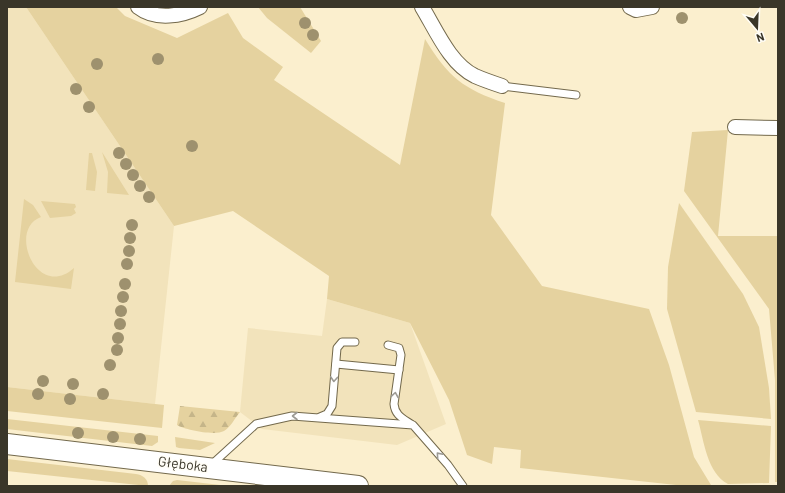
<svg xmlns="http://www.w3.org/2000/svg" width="785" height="493" font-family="Barlow,sans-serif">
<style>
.built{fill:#f2e3bb}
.grass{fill:#e5d29f}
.forest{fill:url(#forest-firs)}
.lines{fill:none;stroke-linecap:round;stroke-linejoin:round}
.lane-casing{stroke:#73694c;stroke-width:9}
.street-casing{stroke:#73694c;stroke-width:16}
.secondary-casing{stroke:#73694c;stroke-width:22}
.lane{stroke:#fff;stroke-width:7}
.street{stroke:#fff;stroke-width:14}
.secondary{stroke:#fff;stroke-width:20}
.tree{fill:#9e916e}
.oneway{stroke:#9c9a94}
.labels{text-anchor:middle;stroke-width:3;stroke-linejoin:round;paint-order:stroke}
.street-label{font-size:14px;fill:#3a3629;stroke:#fffdf6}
</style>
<defs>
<pattern id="forest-firs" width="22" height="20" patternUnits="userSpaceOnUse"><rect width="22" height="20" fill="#e5d29f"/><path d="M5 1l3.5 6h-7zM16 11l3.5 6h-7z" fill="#c5b589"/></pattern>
</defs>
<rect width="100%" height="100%" fill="#fbefce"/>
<!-- built -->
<g class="built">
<polygon points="7,7 26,7 174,226 155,404 7,387"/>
<polygon points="327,299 410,323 446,424 397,445 262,429 240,412 248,328 322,336"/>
</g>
<!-- grass -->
<g class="grass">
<path d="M26 7H116L125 16 177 38 228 13 243 38 283 67 274 80 400 165 425 39C448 77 463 89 505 103L491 215 542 286 649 309 669 365 694 457 711 485H676L520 468 521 450 494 447 492 464 467 455 449 400 410 323 327 299 329 276 233 211 174 226Z"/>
<polygon points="258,7 300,7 321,41 311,53 267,18"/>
<polygon points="728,130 718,236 778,236 778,482 775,482 775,380 769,309 684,191 692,132"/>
<polygon points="102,152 129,195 107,193 108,172"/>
<polygon points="89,153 92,153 97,172 95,191 86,190"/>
<path d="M24 199 33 205 41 217C7 229 37 301 74 268L71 289 15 282Z"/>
<polygon points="41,201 75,204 76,207 74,209 76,213 71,216 50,218"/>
<polygon points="679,203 743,294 759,327 769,388 771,419 696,412 667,309 668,267"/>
<polygon points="7,387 164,405 162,428 7,411"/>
<polygon points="7,419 158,436 158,442 152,446 7,429"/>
<path d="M698 420 771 426 769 483 728 484C707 473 704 441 698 420Z"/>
<polygon points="175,437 215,443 200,450 179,448 176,447"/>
<path d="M7 459 136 474C143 475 148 479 148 486L7 471Z"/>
<polygon points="177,480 229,486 169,486 173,481"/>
</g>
<!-- forest -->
<path class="forest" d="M180 406 240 412C235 418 230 428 224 431 215 436 185 430 177 425Z"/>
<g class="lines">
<defs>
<g id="lane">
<polyline points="502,86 576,95"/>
<path d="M388 345 399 348 401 355 394 404C395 415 402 418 411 424"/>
<polyline points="336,364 399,370"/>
<polyline points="320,417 327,414 332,406 337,348 342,342 355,342"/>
<polyline points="210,466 256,424 292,416 413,425 448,465 463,486"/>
</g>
<g id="street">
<path d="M138 7C156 21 182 16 200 7"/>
<path d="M422 7C436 30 450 64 475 76 484 80 493 83 502 86"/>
<polyline points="630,7 636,10 652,7"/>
<polyline points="735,127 778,128"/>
</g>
<polyline id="secondary" points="7,444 358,486"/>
</defs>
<!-- lane casing -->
<use href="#lane" class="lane-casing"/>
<!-- street casing -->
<use href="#street" class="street-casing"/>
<!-- secondary casing -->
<use href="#secondary" class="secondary-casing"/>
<!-- lane -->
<use href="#lane" class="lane"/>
<!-- street -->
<use href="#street" class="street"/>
<!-- secondary -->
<use href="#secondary" class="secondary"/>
</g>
<!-- trees -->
<g class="tree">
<circle cx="682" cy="18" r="6"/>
<circle cx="305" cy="23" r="6"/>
<circle cx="313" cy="35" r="6"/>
<circle cx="158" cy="59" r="6"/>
<circle cx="97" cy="64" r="6"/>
<circle cx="76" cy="89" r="6"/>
<circle cx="89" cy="107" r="6"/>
<circle cx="192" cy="146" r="6"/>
<circle cx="119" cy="153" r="6"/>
<circle cx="126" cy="164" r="6"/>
<circle cx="133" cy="175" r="6"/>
<circle cx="140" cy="186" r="6"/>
<circle cx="149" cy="197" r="6"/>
<circle cx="132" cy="225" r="6"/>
<circle cx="130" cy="238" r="6"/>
<circle cx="129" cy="251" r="6"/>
<circle cx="127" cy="264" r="6"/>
<circle cx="125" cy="284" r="6"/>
<circle cx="123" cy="297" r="6"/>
<circle cx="121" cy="311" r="6"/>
<circle cx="120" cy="324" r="6"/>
<circle cx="118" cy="338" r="6"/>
<circle cx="117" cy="350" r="6"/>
<circle cx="110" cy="365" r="6"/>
<circle cx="43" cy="381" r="6"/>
<circle cx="73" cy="384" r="6"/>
<circle cx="38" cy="394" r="6"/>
<circle cx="103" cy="394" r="6"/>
<circle cx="70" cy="399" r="6"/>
<circle cx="78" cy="433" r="6"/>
<circle cx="113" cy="437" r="6"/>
<circle cx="140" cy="439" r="6"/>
</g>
<!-- one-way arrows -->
<defs><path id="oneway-chevron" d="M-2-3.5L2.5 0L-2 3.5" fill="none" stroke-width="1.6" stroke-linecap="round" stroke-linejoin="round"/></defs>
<g class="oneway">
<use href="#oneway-chevron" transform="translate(334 379) rotate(94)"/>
<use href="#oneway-chevron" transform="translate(395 395) rotate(-81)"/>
<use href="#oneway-chevron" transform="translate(295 416) rotate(180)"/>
<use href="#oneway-chevron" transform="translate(439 455) rotate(-131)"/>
</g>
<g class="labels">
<!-- street labels -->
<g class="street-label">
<text transform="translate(183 464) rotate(7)" y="5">Głęboka</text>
</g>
</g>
<!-- border -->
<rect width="785" height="493" fill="none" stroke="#3a3629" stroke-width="16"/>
<!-- north arrow -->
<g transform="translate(757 28) rotate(161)" stroke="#fffdf6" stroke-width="3" paint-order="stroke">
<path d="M0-3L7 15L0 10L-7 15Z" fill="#3a3629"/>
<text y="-6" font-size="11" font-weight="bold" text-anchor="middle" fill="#3a3629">N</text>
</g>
</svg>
